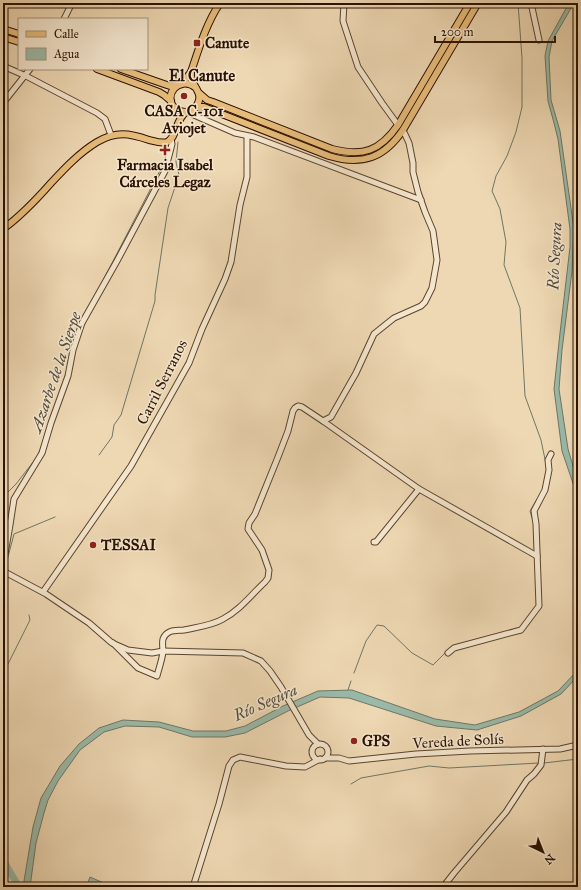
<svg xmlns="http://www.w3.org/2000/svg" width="581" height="890" font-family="'IM FELL Great Primer',serif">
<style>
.water{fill:#9abaa9;stroke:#6e7765}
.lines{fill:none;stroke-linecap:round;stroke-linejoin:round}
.stream{stroke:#6e7765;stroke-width:1}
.river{stroke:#9abaa9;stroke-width:7}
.minor-casing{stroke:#5c442d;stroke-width:7}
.major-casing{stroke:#2b1200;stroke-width:8}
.minor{stroke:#f4e6ce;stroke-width:5}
.major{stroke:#e7bc7a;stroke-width:6}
.poi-dot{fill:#8f2418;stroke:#f4e6ce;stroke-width:1.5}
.labels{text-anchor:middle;stroke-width:3;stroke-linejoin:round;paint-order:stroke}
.poi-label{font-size:15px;font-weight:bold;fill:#2b1200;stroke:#f4e6ce;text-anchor:start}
.street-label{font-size:15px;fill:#2b1200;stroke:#f4e6ce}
.neighbourhood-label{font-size:16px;font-weight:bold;fill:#2b1200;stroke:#f4e6ce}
.water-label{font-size:16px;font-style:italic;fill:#524d3b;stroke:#f4e6ce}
</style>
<rect width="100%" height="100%" fill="#eed8b3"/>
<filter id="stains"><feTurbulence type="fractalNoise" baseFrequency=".005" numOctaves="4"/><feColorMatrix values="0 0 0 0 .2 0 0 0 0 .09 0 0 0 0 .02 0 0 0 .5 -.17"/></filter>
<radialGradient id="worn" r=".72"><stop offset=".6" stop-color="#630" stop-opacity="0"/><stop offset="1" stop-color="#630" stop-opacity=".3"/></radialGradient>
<!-- water -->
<g class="water">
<polygon points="569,3 574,3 552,41 549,57 551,100 560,131 574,229 572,271 562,350 559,389 568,449 578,483 578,498 562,451 554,389 560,333 570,247 570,229 558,139 554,123 548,101 545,56 548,41"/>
<polygon points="578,670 578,676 561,694 521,716 477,730 436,726 349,698 320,697 288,711 245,733 225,737 192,737 159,727 125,726 104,732 80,750 58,781 48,800 44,813 36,843 30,887 23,887 33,827 41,798 60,766 79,744 99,728 123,720 159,722 193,731 226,731 245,726 283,706 318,691 352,690 435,719 475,725 519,712 558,691"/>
<polygon points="90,877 106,884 104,887 86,887"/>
</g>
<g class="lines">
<!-- stream -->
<g class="stream">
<polyline points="518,3 522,58 522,107 516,132 507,156 496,176 492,191 500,209 506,242 504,265 520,308 525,396 541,440 546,464"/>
<polyline points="98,290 164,163"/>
<polyline points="38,455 44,439"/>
<polyline points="99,455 112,437 114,425 121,415 155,301 155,295 168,208 179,175 176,162 178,142"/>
<polyline points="3,497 16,484 34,461"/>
<polyline points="533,521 530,511 537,499"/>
<polyline points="5,564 8,557 14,534 55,517"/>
<polyline points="453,646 459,644"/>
<polyline points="354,673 366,641 377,625 384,626 412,653 433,665 446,652"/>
<polyline points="3,674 30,620 29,615"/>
<polyline points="348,690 351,681"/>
<polyline points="544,763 578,759"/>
<polyline points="351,784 361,778 429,766 449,768 539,763"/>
</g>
<!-- river -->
<polyline class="river" points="3,860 19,887"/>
<defs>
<g id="minor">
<polyline points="344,3 343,21 358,67 382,103 398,125"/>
<polyline points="531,3 539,40"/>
<polyline points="64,19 72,3"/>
<polyline points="3,66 26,76 97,113 105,119 111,135"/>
<polyline points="3,103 30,69"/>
<polyline points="187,112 235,133 254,137 421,200"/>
<polyline points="323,421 419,489 376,542 374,542"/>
<polyline points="419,489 537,556"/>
<polyline points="3,558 5,554 10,525 14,499 42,453 51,423 68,376 73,350 82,323 117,261 165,171 172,144 171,139"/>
<polyline points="3,571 46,594 89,623 112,643 128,650 152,653 163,651 243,653 261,661 270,671 281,687 309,735 318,744"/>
<polyline points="43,592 131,466 189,363 202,329 225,279 231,262 240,205 247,177 247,136"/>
<path d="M113 643 138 668 157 676C159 668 162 660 163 652 163 648 162 643 163 639 167 629 176 631 184 630 197 627 211 626 223 619 240 610 251 595 265 582L268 578 269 570 262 550 248 529 249 523 255 514 278 457 288 431 293 411 295 408 298 406 302 407 323 421 331 417 356 373 374 334 394 318 421 306 425 302 432 288 437 260 433 231 425 212 418 192 413 172V163L409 143 403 130"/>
<polyline points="448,653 454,648 521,630 539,606 536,524 534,511 545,490 549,470 548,460 551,454"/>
<circle cx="320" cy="752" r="8"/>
<polyline points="325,758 339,758 349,761 416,754 470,751 560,749 578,745"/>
<polyline points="193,887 219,804 229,766 233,760 240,757 286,766 305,767 320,759"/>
<polyline points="443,887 454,873 506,812 527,780 534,774 541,765 543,749"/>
</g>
<g id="major">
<polyline points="3,29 19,34"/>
<polyline points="3,37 19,42"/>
<polyline points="97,69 159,92 164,95 171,101"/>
<polyline points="121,69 164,84 170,86 178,85"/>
<path d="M191 72C190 82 195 84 198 92 202 100 196 110 188 112 184 112 179 111 176 109 161 97 179 74 196 88"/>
<path d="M181 84 187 77 191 72C199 48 206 24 220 3"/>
<path d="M199 93 207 100 213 102 332 149C363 157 380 151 398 125L470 3"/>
<path d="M196 107H204L329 156C362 166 384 158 403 130L478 3"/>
<path d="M3 229C21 216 36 200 51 183 65 168 79 153 97 142 116 131 129 133 149 140 154 141 161 144 167 142 177 138 175 120 186 112"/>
</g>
</defs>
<!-- minor casing -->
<use href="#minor" class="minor-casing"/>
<!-- major casing -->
<use href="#major" class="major-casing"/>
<!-- minor -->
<use href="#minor" class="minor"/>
<!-- major -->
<use href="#major" class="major"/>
</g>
<!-- markers -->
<g class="poi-dot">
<rect x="193" y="39" width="8" height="8" rx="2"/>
<circle cx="184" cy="96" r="4"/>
<path d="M163 144h4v4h4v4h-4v4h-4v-4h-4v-4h4z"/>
<circle cx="93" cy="545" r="4"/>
<circle cx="354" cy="741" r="4"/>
</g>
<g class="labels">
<!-- poi labels -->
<g class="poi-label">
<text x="205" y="48">Canute</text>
<text x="184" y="116" text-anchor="middle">CASA C-101<tspan x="184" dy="17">Aviojet</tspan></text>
<text x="165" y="170" text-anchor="middle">Farmacia Isabel<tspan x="165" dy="17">Cárceles Legaz</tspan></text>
<text x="101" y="550">TESSAI</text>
<text x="362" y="746">GPS</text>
</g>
<!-- street labels -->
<g class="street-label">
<text transform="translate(162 382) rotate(-63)" y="5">Carril Serranos</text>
<text transform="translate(458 741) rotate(-3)" y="5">Vereda de Solís</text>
</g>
<!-- neighbourhood labels -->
<g class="neighbourhood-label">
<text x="202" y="81">El Canute</text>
</g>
<!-- water labels -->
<g class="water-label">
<text transform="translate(554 256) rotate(-87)" y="6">Río Segura</text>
<text transform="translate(55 372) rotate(-71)" y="6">Azarbe de la Sierpe</text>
<text transform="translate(265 702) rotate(-24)" y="6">Río Segura</text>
</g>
</g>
<!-- margin -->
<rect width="581" height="890" fill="none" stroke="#eed8b3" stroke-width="16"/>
<rect x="4" y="4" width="573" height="882" fill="none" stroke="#2b1200" stroke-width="2"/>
<rect x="8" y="8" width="565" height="874" fill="none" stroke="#2b1200"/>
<!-- legend -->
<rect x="18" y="18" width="130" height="52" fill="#f4e6ce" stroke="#a4917c"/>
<rect x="26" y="31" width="20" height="6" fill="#e7bc7a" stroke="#a4917c"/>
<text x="54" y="38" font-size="12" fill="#2b1200">Calle</text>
<rect x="26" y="48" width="20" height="12" fill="#9abaa9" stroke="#a4917c"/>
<text x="54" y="58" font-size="12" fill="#2b1200">Agua</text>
<!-- north arrow -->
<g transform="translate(543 852) rotate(137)" stroke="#f4e6ce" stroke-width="3" paint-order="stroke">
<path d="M0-3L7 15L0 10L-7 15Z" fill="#2b1200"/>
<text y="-6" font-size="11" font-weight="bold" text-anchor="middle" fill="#2b1200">N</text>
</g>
<!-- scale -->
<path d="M435 36v6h120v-6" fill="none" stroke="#2b1200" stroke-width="2"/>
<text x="441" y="36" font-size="12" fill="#2b1200" stroke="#f4e6ce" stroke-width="3" paint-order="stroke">200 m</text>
<rect width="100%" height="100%" filter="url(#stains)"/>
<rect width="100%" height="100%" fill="url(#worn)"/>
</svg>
